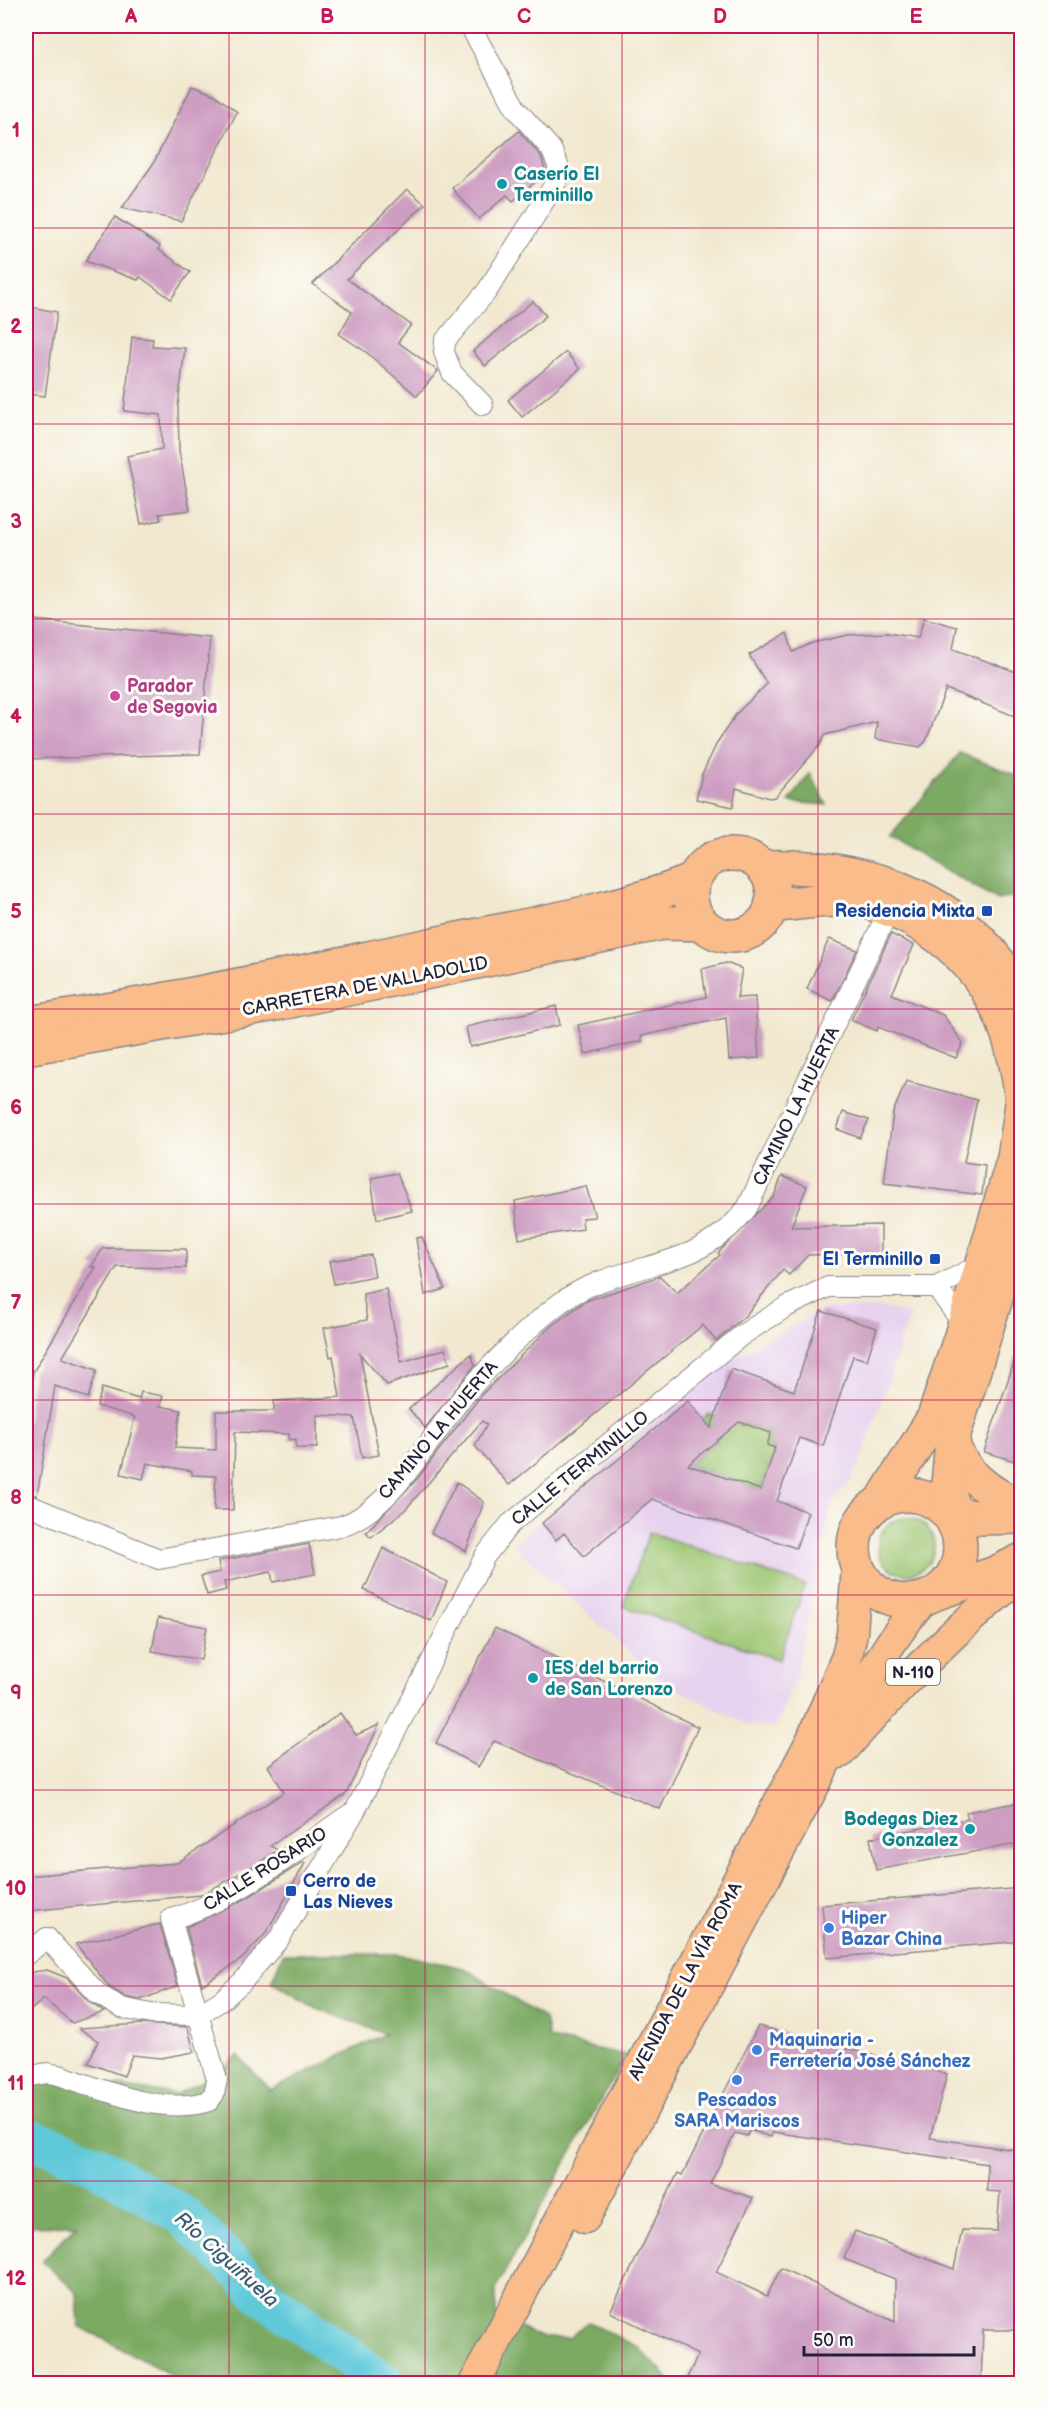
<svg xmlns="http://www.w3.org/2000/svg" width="1047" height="2409" font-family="'Balsamiq Sans',sans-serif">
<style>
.built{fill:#e7d2ef}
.green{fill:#9cc571;stroke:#5f7456;stroke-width:1.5}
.forest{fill:#7daa63;stroke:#50664f;stroke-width:1.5}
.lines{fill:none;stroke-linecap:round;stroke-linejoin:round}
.river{stroke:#5fc9da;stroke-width:40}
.building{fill:#cd9ec2;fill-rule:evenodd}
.minor-casing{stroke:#8a8585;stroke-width:22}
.primary-casing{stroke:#8a8585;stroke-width:33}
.trunk-casing{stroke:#8a8585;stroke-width:36}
.minor{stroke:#fff;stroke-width:20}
.primary{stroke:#f9bc8a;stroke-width:30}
.trunk{stroke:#f9bc8a;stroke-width:33}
.grid{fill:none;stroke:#c2185b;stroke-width:1.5;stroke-opacity:0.55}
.culture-dot{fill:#0f9aa8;stroke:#fdfcf7;stroke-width:2}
.hotel-dot{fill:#d1479c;stroke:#fdfcf7;stroke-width:2}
.transit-dot{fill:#1a4fb4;stroke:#fdfcf7;stroke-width:2}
.shop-dot{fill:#3f7fe0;stroke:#fdfcf7;stroke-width:2}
.labels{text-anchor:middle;stroke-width:6;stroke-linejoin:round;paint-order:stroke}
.shield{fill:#fdfcf7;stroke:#646373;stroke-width:1.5}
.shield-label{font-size:16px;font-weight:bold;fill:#22223b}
.culture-label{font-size:18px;font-weight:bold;fill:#0d838f;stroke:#fdfcf7;text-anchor:start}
.hotel-label{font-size:18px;font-weight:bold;fill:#b23c85;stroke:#fdfcf7;text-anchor:start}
.transit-label{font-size:18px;font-weight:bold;fill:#164399;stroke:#fdfcf7;text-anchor:end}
.street-label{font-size:18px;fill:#22223b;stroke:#fdfcf7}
.shop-label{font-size:18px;font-weight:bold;fill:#366cbe;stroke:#fdfcf7;text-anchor:start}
.water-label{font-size:20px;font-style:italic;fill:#375c73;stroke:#fdfcf7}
.neatline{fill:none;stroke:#c2185b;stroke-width:2}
.grid-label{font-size:20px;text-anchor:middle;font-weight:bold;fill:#c2185b}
</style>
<rect width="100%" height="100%" fill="#fdfcf7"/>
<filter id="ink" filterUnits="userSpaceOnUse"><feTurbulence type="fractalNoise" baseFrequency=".0167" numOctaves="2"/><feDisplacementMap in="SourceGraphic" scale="12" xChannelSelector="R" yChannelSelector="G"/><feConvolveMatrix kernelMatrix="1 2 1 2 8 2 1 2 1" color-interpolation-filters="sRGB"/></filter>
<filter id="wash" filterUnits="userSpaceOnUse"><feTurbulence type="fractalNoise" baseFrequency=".008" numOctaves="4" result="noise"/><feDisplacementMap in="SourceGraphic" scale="24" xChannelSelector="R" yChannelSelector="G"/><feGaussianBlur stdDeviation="1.35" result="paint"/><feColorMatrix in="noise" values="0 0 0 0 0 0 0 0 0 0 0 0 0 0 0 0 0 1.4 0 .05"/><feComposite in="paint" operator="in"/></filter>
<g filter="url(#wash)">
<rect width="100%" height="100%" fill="#f1e8cf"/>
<!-- built -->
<polygon class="built" points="884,1308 912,1315 900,1339 899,1350 860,1463 849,1483 832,1503 795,1678 776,1726 750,1726 660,1680 513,1545 722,1364 824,1309"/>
<!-- green -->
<g class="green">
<polygon points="708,1414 771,1433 767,1445 775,1448 761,1490 688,1465 719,1439 703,1419"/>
<circle cx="906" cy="1546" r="28"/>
<polygon points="649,1532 805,1585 779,1660 623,1606"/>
</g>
<!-- forest -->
<g class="forest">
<polygon points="960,753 1021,777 1021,894 998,900 890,837"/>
<polygon points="810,773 827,805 789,802"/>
<polygon points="283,1954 398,1954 464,1968 545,2019 549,2039 626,2055 496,2288 496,2317 543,2338 569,2338 588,2322 638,2347 673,2383 186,2383 79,2326 77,2293 42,2261 76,2225 26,2226 26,2078 63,2078 176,2094 216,2075 238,2056 271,2090 385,2034 316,2008 271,1982"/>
</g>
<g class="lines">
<!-- river -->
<polyline class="river" points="26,2139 50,2145 95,2164 182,2215 264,2296 386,2384"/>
</g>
<g id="blocks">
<!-- building -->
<g class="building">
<polygon points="192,86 215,95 237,112 181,221 122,208 153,164"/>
<polygon points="519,131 541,156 546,173 513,201 507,195 479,219 452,188"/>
<polygon points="407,189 425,204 347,279 411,325 398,342 438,371 417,396 366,352 339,334 352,312 313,284"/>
<polygon points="115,217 160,246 158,249 190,272 171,299 140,277 138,280 85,261"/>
<polygon points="533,301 546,316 485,366 473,351"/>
<polygon points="26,306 57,312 45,396 26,394"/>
<polygon points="132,337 153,339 152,346 185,348 178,406 179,451 190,510 159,514 161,520 141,524 127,456 162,449 161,415 124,411"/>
<polygon points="566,352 580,369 522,417 508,400"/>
<polygon points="924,618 957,627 953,649 1022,674 1022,719 946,689 926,741 920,747 875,739 877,722 825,735 820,745 775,797 769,798 736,788 733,807 696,799 702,774 718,741 737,713 767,684 749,655 787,633 793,652 812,643 848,635 887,633 918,638"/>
<polygon points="26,619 210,638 200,754 26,759"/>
<polygon points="891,934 914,945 892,994 943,1015 963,1043 956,1058 878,1027 877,1031 851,1020"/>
<polygon points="829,939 857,950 832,1001 807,989"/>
<polygon points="726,963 742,969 737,998 755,997 759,1058 729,1060 726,1018 641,1036 642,1041 585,1054 578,1025 706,997 702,969"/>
<polygon points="556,1006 560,1025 470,1047 466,1027"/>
<polygon points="906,1081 977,1100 964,1162 985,1165 982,1195 884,1183 893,1113"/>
<polygon points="843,1112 869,1120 860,1138 837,1129"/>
<polygon points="397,1173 412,1211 377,1219 371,1178"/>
<polygon points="782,1176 807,1186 791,1227 881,1225 881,1253 808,1255 789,1275 783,1270 745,1316 716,1341 703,1325 509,1485 475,1446 487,1424 482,1421 405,1510 371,1537 366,1532 417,1479 482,1394 551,1326 586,1301 660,1276 677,1293 720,1255 718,1253 774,1196"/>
<polygon points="586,1186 595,1217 582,1218 583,1229 519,1239 515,1201"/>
<polygon points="422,1237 445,1289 425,1295 416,1238"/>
<polygon points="103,1248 186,1249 186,1268 117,1267 62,1358 97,1370 88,1398 55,1386 37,1496 26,1492 26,1430 33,1372 96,1267 91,1267"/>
<polygon points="371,1255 375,1276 334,1284 329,1261"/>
<polygon points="386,1289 401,1362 445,1349 450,1363 387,1385 360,1354 379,1455 362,1458 354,1417 317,1415 317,1448 296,1448 296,1439 289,1440 289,1434 235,1432 233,1510 214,1510 216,1476 192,1475 192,1471 147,1463 143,1479 121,1474 135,1417 97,1406 102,1388 139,1399 141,1392 163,1396 160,1406 181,1410 175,1448 216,1450 216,1411 274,1411 274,1401 340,1397 333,1356 330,1357 324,1328 367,1320 363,1294"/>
<path d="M821 1311 877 1328 867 1360 853 1356 823 1446 799 1438 777 1501 808 1512 796 1548 652 1499 584 1556 564 1533 556 1540 542 1523 688 1401 711 1428 731 1369 794 1391ZM739 1422 771 1433 767 1445 775 1448 761 1490 688 1465Z"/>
<polygon points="1018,1350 1022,1351 1022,1463 984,1452"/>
<polygon points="471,1354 475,1365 425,1428 409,1409"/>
<polygon points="457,1482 484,1502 466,1551 431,1533"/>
<polygon points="309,1544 315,1574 273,1582 271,1572 224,1582 226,1590 207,1595 201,1576 220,1572 218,1561"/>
<polygon points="383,1548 447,1582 431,1621 364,1590"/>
<polygon points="158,1618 207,1627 201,1660 152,1651"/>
<polygon points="495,1628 698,1727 660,1809 494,1741 478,1767 436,1743"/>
<polygon points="340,1713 356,1735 379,1725 346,1794 270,1846 278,1850 257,1864 201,1895 26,1911 26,1876 177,1863 284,1792 268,1766"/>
<polygon points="1022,1802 1022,1843 876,1870 870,1838 968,1819 966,1812"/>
<polygon points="303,1862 305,1863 266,1933 242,1959 202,1985 186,1927 247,1898"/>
<polygon points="1022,1888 1022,1941 827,1958 822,1905"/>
<polygon points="160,1924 178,1986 140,2000 125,1997 109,1987 76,1944"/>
<polygon points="47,1970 67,1978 89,2002 104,2012 72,2023 44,1999 26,2014 26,1978 33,1972"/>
<polygon points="141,2024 188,2027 194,2052 161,2058 132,2055 124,2076 88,2063 98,2041 79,2028"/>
<path d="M758 2026 947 2074 930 2138 1022 2151V2330H983L981 2384H684L698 2355 610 2312 678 2173 682 2175ZM750 2130 771 2137 773 2132 987 2164V2191L1000 2192 997 2231 962 2230 954 2269 855 2231 844 2259 895 2279V2322L781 2268 767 2296 716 2272 753 2198 710 2184 735 2133 747 2136Z"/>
</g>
</g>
</g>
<g filter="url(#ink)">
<use href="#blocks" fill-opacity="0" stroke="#8a8585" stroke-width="1.5"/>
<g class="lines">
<defs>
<g id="minor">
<polyline points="470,26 516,109 551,149 558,165 558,179 533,219 487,291 445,341 444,352 452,373 483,405"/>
<polyline points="936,1287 964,1325"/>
<path d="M26 1504 159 1559 341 1526C392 1510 429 1438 462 1398 490 1365 522 1333 556 1306 618 1257 694 1278 747 1208L889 910"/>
<polyline points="47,1938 98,1994 121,2008 151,2014 198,2015 222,2000 242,1982 279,1939 303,1899 355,1811 485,1556 510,1524 742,1335 786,1307 828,1287 936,1287 982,1264"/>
<polyline points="26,1955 47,1938"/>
<path d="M26 2077 47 2073 59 2075C104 2090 161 2116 209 2101L214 2094 217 2080 171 1919C236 1900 294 1852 350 1814"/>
</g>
<g id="primary">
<path d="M840 1753C897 1689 954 1628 1022 1575"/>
<path d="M585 2218 817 1780C846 1716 879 1653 924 1598"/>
<polyline points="474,2384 811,1741 847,1656 852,1633 857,1566"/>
</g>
<g id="trunk">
<circle cx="732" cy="895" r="41"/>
<path d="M762 867C867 863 973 899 1022 1000"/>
<path d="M771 906C797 903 823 899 849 900 871 901 895 911 914 921 985 961 1013 1023 1022 1101"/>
<path d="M26 1023C162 1003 296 973 430 945 518 926 610 913 694 880"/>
<polyline points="26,1048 281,1003 663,923 703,924"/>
<path d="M952 1441C961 1472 992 1497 1022 1505"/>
<circle cx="907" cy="1548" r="53"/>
<polyline points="881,1502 934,1417 960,1339 1014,1158 1022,1104"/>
<polyline points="945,1511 978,1518 1022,1517"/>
<polyline points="955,1526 948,1484 952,1441 1022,1214"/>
<polyline points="934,1594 995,1573 1022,1560"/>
</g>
</defs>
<!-- minor casing -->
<use href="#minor" class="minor-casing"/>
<!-- primary casing -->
<use href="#primary" class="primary-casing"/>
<!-- trunk casing -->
<use href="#trunk" class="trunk-casing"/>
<!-- minor -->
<use href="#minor" class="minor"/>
<!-- primary -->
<use href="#primary" class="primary"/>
<!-- trunk -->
<use href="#trunk" class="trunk"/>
</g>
</g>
<!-- grid -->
<path class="grid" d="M229 26V2384M425 26V2384M622 26V2384M818 26V2384M26 228H1022M26 424H1022M26 619H1022M26 814H1022M26 1009H1022M26 1204H1022M26 1400H1022M26 1595H1022M26 1790H1022M26 1986H1022M26 2181H1022"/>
<!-- markers -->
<g class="culture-dot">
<circle cx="502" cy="184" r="6"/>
<circle cx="533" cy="1678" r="6"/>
<circle cx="970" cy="1829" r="6"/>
</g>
<circle class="hotel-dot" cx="115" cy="696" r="6"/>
<g class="transit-dot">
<rect x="981" y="905" width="12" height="12" rx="3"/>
<rect x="929" y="1253" width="12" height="12" rx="3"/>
<rect x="285" y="1885" width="12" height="12" rx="3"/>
</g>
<g class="shop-dot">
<circle cx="829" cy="1928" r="6"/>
<circle cx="757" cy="2050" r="6"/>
<circle cx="737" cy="2080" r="6"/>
</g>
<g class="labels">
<!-- shield labels -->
<rect class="shield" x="886" y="1659" width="54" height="26" rx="4.5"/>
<g class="shield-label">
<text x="913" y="1678">N-110</text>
</g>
<!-- culture labels -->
<g class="culture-label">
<text x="514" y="180">Caserío El<tspan x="514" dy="21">Terminillo</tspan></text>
<text x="545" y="1674">IES del barrio<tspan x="545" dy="21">de San Lorenzo</tspan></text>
<text x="958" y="1825" text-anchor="end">Bodegas Diez<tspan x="958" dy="21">Gonzalez</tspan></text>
</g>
<!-- hotel labels -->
<g class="hotel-label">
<text x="127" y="692">Parador<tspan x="127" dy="21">de Segovia</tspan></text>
</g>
<!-- transit labels -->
<g class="transit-label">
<text x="975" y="917">Residencia Mixta</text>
<text x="923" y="1265">El Terminillo</text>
<text x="303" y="1887" text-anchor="start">Cerro de<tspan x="303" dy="21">Las Nieves</tspan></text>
</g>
<!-- street labels -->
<g class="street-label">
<text transform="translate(365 986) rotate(-11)" y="6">CARRETERA DE VALLADOLID</text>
<text transform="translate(796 1106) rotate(-64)" y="6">CAMINO LA HUERTA</text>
<text transform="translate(438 1430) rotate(-50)" y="6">CAMINO LA HUERTA</text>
<text transform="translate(580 1468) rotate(-39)" y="6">CALLE TERMINILLO</text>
<text transform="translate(265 1869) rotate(-32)" y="6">CALLE ROSARIO</text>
<text transform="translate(685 1981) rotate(-62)" y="6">AVENIDA DE LA VÍA ROMA</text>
</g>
<!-- shop labels -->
<g class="shop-label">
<text x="841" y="1924">Hiper<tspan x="841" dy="21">Bazar China</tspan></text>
<text x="769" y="2046">Maquinaria -<tspan x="769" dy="21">Ferretería José Sánchez</tspan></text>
<text x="737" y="2106" text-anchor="middle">Pescados<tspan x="737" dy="21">SARA Mariscos</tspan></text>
</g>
<!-- water labels -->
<g class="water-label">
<text transform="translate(227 2259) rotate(42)" y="7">Río Ciguiñuela</text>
</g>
</g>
<!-- margin -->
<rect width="1047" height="2409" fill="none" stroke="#fdfcf7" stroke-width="66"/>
<!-- scale -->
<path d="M804 2346v9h170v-9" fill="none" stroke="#22223b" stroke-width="3"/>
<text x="813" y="2346" font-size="18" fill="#22223b" stroke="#fdfcf7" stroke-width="4.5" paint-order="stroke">50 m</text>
<rect x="33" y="33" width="981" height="2343" class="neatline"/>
<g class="grid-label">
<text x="131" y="23">A</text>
<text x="327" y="23">B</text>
<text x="524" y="23">C</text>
<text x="720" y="23">D</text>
<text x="916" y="23">E</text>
<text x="16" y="137">1</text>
<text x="16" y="333">2</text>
<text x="16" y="528">3</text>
<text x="16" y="723">4</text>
<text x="16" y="918">5</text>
<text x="16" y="1114">6</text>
<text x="16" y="1309">7</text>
<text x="16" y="1504">8</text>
<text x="16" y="1699">9</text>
<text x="16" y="1895">10</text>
<text x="16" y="2090">11</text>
<text x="16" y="2285">12</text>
</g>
</svg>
